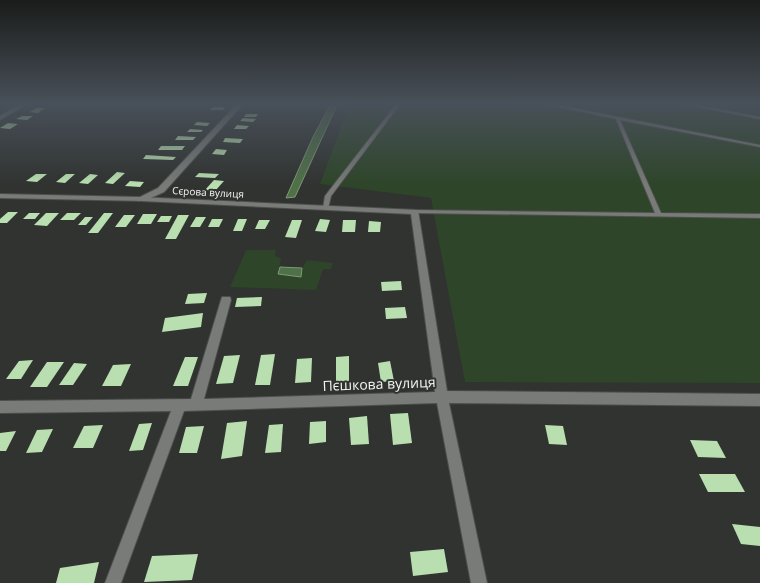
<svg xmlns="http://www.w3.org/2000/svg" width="760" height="583" font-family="'Open Sans',sans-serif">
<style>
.green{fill:#2e4529}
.water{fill:#4f7147;stroke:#80987a}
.building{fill:#b9dfb0}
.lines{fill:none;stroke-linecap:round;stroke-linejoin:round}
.service-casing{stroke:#4c4f4c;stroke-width:2}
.minor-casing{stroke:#4c4f4c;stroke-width:2}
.tertiary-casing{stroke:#4c4f4c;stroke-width:2}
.service{fill:#787b77;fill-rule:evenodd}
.minor{fill:#787b77;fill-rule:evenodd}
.tertiary{fill:#787b77;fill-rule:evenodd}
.labels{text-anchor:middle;stroke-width:4;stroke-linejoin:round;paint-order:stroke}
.far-street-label{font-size:10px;fill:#f2f4f2;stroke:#303330}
.near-street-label{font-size:14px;fill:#f2f4f2;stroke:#303330}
</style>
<rect width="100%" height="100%" fill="#303330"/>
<!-- green -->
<g class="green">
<polygon points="350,103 760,103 760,383 465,382 431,198 320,184"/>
<polygon points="246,250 276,250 275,256 281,258 278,274 300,277 302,268 307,260 333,263 331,269 323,269 316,290 230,287"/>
</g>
<!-- water -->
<g class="water">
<polygon points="331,103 338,103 295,197 286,198 313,137"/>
<polygon points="280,267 302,268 301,277 278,274"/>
</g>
<!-- building -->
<g class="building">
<polygon points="213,107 225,107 223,110 210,110"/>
<polygon points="36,108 45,108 38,113 30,112"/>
<polygon points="246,114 258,114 256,117 244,117"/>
<polygon points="22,116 33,116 27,120 16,119"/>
<polygon points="243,118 256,119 253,122 240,121"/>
<polygon points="197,122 210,123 207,126 194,125"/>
<polygon points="8,123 18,124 10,129 0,128"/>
<polygon points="237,125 249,126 246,129 234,129"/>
<polygon points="190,129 203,130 201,132 187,132"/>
<polygon points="178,136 196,137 193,140 175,140"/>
<polygon points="225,138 243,139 240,143 223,142"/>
<polygon points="161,146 185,146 182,150 158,150"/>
<polygon points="216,149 227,150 224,155 212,154"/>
<polygon points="146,155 176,157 173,160 143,159"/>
<polygon points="117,172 125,173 113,184 105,183"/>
<polygon points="199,173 219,174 215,178 195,177"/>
<polygon points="36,174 47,174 37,182 26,181"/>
<polygon points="66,174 75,174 65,183 56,182"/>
<polygon points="90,174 98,175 88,184 79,183"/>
<polygon points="214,180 224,181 215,191 205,190"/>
<polygon points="130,181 144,182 140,187 125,186"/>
<polygon points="8,212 18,212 7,223 0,223 0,219"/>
<polygon points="29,213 40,213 35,219 23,219"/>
<polygon points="46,213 59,213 47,226 34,225"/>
<polygon points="67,213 81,213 74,220 60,220"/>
<polygon points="104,213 113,213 98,233 88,233"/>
<polygon points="143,214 157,214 151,224 137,224"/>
<polygon points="124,215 135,215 126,227 115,227"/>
<polygon points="178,215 189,215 176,239 165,239"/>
<polygon points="161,216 172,216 169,222 157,222"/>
<polygon points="85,217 93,217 86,225 78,225"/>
<polygon points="196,217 206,217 200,227 190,227"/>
<polygon points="212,219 223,219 219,227 208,227"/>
<polygon points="238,219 247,219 242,231 233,231"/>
<polygon points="320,219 330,220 326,232 315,231"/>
<polygon points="259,220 270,220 265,229 255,229"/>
<polygon points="292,220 302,220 296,238 285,237"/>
<polygon points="343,220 356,220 355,232 342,232"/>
<polygon points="369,221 381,222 380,232 368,232"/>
<polygon points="401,281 402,290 382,291 381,282"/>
<polygon points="207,293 204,303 185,304 188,294"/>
<polygon points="262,297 261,306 235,307 237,298"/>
<polygon points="405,307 407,318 386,319 385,308"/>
<polygon points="203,313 201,327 162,332 165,318"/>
<polygon points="275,354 270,385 255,385 261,355"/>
<polygon points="240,355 233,383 216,384 224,356"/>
<polygon points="349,356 349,382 336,383 336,357"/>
<polygon points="185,357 198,357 188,386 173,386"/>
<polygon points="312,358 311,382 295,383 297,359"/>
<polygon points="33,360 21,379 6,379 19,361"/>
<polygon points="390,361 394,381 381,382 378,363"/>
<polygon points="47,362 64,362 47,387 30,387"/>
<polygon points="74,363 87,364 73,385 59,385"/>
<polygon points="131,364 121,386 102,386 113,365"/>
<polygon points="408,413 412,443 393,445 390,414"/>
<polygon points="367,416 369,444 351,445 349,418"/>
<polygon points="247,421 242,456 221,459 227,423"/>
<polygon points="326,421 326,442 309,444 310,422"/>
<polygon points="152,423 143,450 129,451 139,424"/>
<polygon points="283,424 281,452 265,453 269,425"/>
<polygon points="103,425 93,448 73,448 84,426"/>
<polygon points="545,425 563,426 567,445 549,444"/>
<polygon points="204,426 197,453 179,453 186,427"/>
<polygon points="53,429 42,452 26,453 37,430"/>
<polygon points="16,431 6,451 0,451 0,433"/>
<polygon points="690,440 717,441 726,458 698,457"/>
<polygon points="699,474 735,474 745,492 708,492"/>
<polygon points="732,524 760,527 760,546 741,544"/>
<polygon points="444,549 448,572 413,576 410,552"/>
<polygon points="198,554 192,580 144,582 152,556"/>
<polygon points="99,562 94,583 56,583 60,568"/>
</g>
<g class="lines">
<defs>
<g id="service">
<polygon points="397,103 401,103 331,196 328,209 324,209 323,208 325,196"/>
<polygon points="539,103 548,103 760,145 760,147 620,120 661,213 760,214 760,218 413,213 413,211 415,210 655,213 616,119"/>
<polygon points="676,103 686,103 760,117 760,119"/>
</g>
<g id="minor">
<polygon points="22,103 29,103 0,120 0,116"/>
<polygon points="138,197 418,210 447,391 760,394 760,406 449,403 487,583 471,583 437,403 184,411 121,583 105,583 171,411 0,413 0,401 191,399 221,300 222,297 230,297 231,300 204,399 435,392 411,214 141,201 138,201"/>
</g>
<polygon id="tertiary" points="238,103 244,103 164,192 144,201 0,198 0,194 140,197 158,188"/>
</defs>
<!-- service casing -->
<use href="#service" class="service-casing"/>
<!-- minor casing -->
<use href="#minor" class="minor-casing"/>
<!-- tertiary casing -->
<use href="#tertiary" class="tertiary-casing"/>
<!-- service -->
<use href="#service" class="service"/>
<!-- minor -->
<use href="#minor" class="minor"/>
<!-- tertiary -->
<use href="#tertiary" class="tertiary"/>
</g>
<!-- sky -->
<linearGradient id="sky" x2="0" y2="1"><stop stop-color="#1a1c1a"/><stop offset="0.56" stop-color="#485059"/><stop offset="1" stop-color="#485059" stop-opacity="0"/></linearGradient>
<rect width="760" height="185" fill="url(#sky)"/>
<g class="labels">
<!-- far-street labels -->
<g class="far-street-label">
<text transform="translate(208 192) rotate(3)" y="4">Сєрова вулиця</text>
</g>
<!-- near-street labels -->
<g class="near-street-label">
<text transform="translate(379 384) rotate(-2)" y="5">Пєшкова вулиця</text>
</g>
</g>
</svg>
